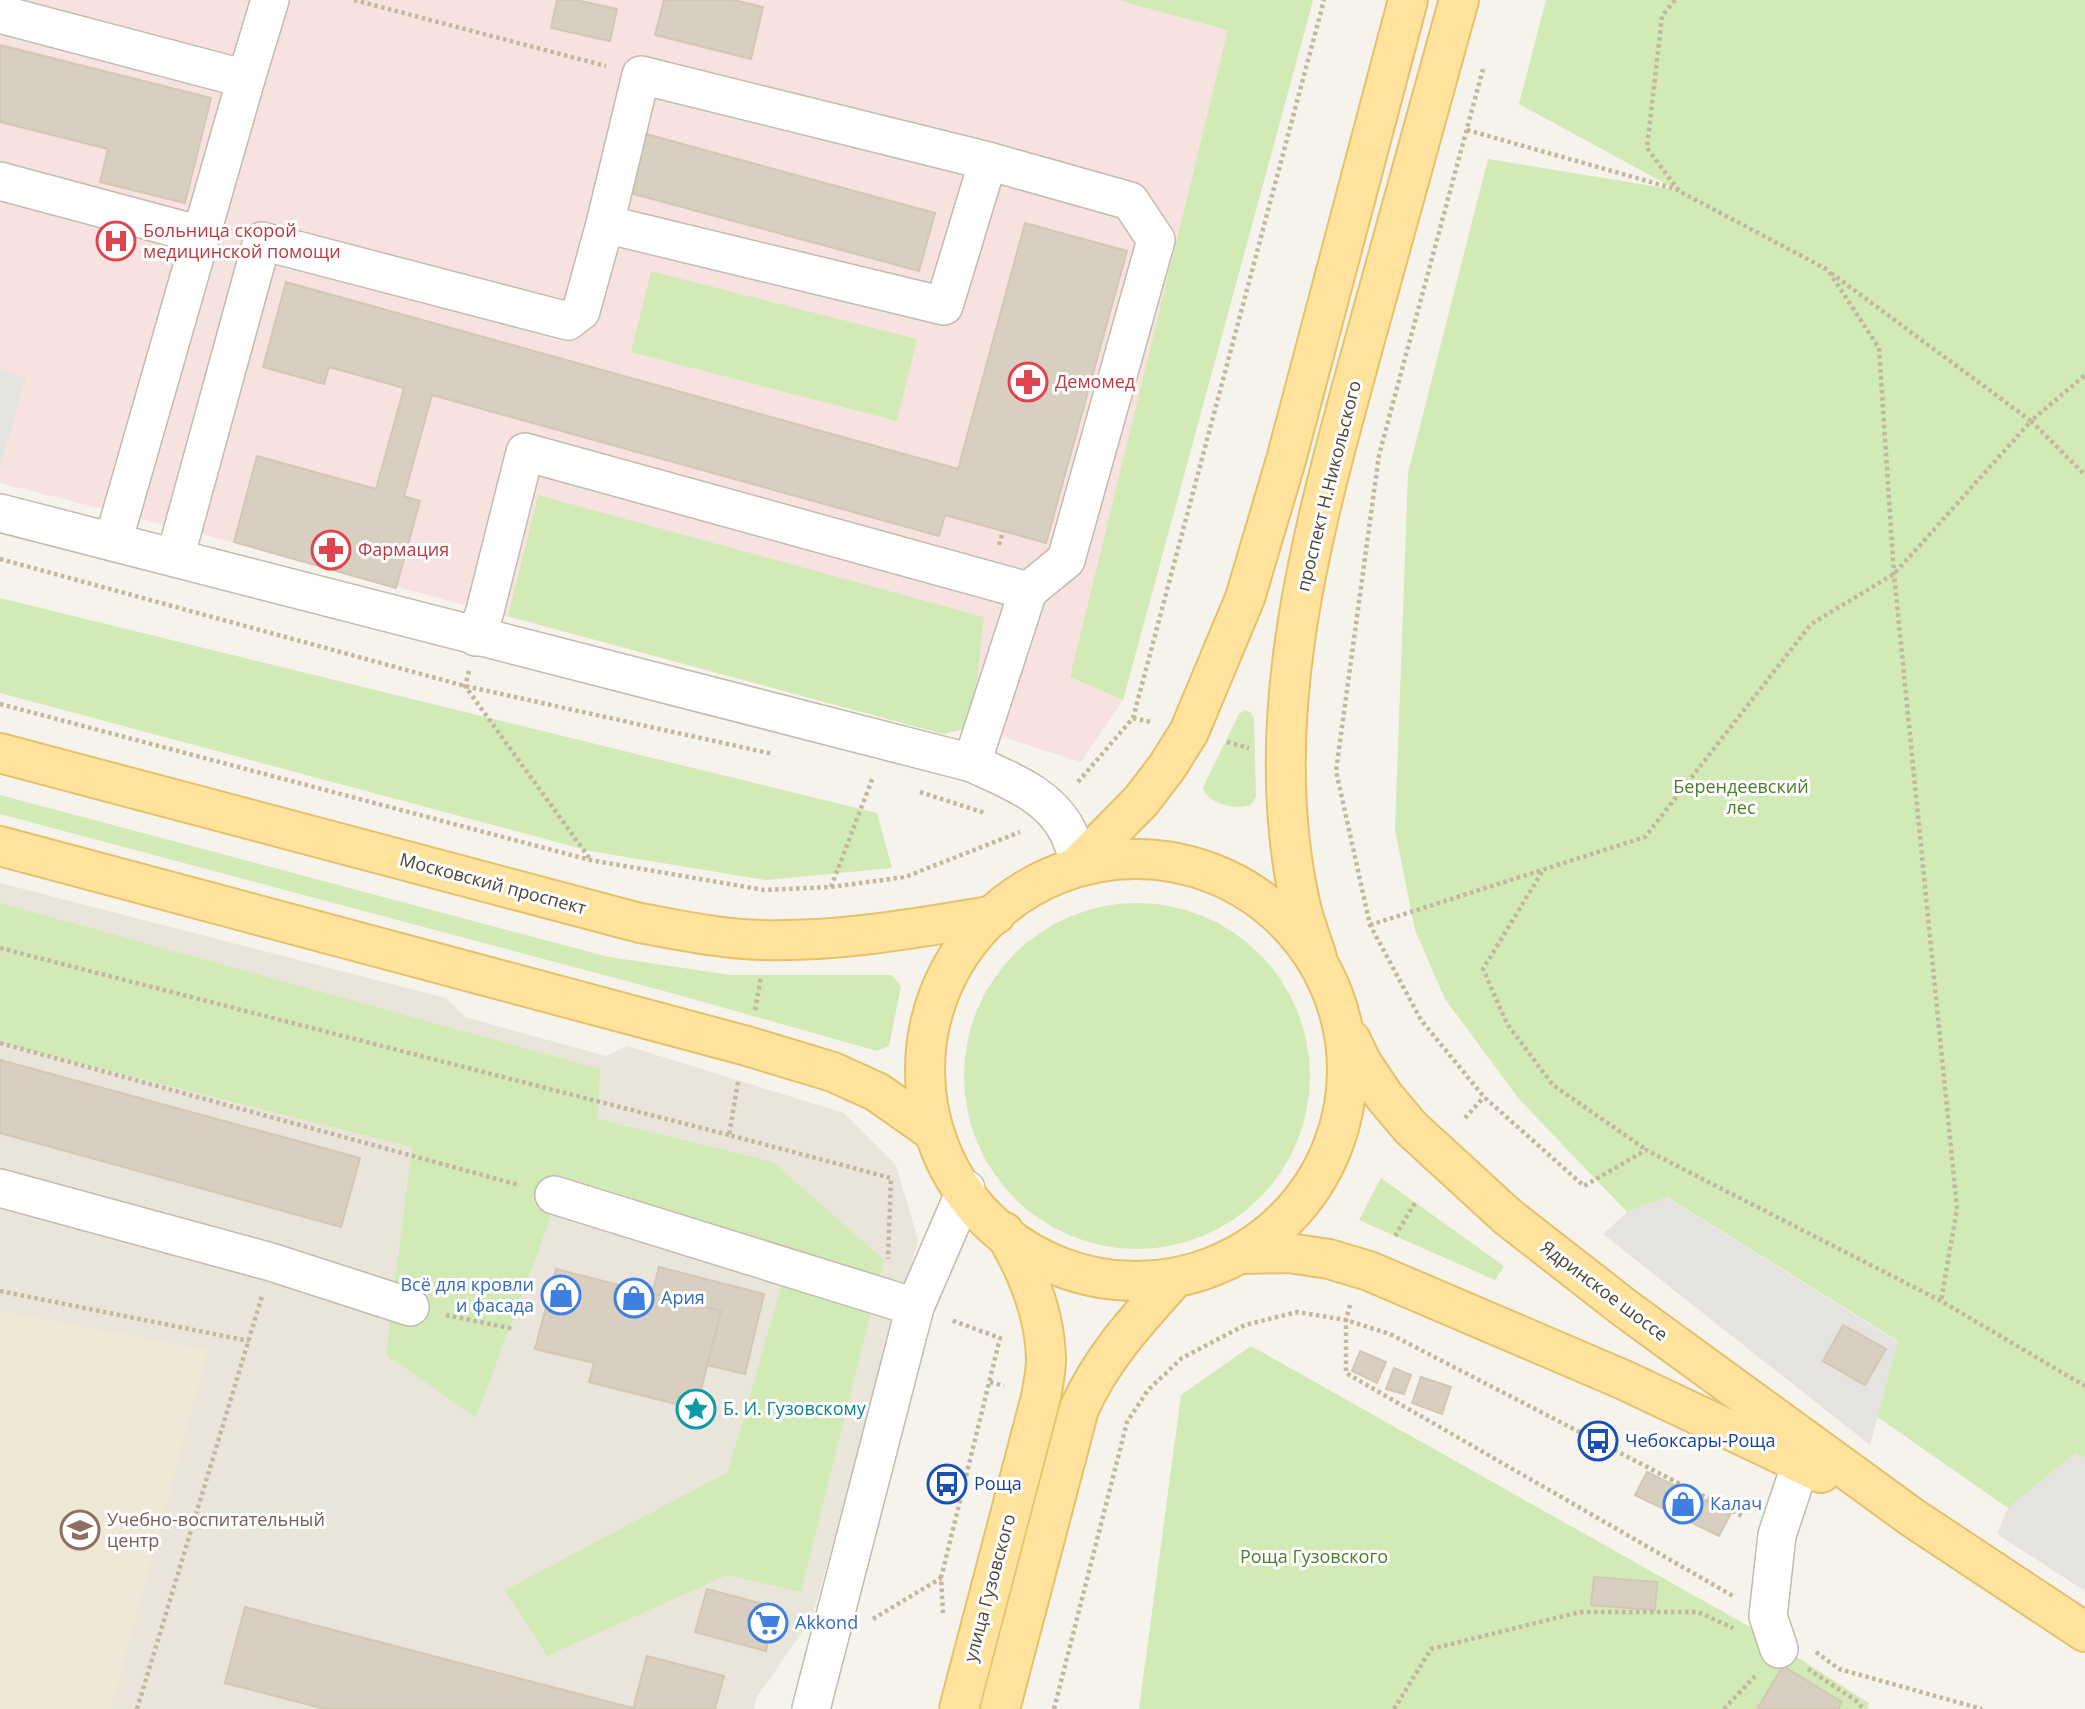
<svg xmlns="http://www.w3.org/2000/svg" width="2085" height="1709" font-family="'Open Sans',sans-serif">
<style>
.residential{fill:#eae5da}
.education{fill:#efe8d6}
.medical{fill:#f6e3e0}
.green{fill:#d2eab5}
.parking{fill:#e5e3e0}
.building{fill:#d8cfc1;stroke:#d3c7b4;stroke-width:2}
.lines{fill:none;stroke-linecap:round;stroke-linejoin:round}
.minor-casing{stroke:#c2bbae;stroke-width:40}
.major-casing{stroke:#e6c16a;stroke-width:42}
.path{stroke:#c4b79f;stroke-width:4.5;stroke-dasharray:3.5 3.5;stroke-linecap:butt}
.minor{stroke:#fff;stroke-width:37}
.major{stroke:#ffe39c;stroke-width:38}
.labels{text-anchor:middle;stroke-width:6;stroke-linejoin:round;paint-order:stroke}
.health-label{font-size:18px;fill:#be3a42;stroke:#fff;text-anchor:start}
.street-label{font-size:18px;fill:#4b4439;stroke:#fff}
.park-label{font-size:18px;fill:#4a7f2a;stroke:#fff}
.shop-label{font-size:18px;fill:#366cbe;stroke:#fff;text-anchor:start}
.culture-label{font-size:18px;fill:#0d838f;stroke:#fff;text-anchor:start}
.transit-label{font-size:18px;fill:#164399;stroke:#fff;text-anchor:start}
.education-label{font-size:18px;fill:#785e54;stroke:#fff;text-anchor:start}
</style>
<rect width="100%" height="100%" fill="#f6f3ec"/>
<!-- residential -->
<polygon class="residential" points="0,883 446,998 465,1017 606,1056 627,1046 844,1113 896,1165 918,1240 812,1618 757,1697 754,1709 0,1709"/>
<!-- education -->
<polygon class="education" points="0,1311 208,1350 111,1709 0,1709"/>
<!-- medical -->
<polygon class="medical" points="0,0 1313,0 1123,700 1081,762 972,727 943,734 205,535 0,483"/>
<!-- green -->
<g class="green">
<polygon points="1117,0 1313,0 1123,700 1070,677 1228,30"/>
<polygon points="1546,0 2085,0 2085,1458 2076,1453 2008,1508 1876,1416 1898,1341 1667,1197 1627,1212 1519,1099 1445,999 1415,930 1395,830 1408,473 1488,159 1677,190 1519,104"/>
<polygon points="651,271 917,339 897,421 631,352"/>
<polygon points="538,495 984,617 972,727 943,734 508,616"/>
<polygon points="0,598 877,813 892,868 766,880 590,851 0,693"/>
<path d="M1245 710 1250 712 1254 718 1256 796 1251 805C1235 810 1207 804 1203 787L1239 714Z"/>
<polygon points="0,795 609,957 731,975 892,975 901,986 889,1046 877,1051 675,994 0,814"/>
<polygon points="0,903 600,1069 598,1119 773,1162 884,1260 801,1592 727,1575 547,1656 505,1590 728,1472 783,1280 553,1211 476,1417 386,1355 412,1147 0,1043"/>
<circle cx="1137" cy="1076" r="173"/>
<polygon points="1381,1178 1504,1266 1495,1280 1359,1220"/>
<polygon points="1251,1346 1750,1627 1869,1703 1867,1709 1139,1709 1181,1395"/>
</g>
<!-- parking -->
<g class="parking">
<polygon points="0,370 26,377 0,469"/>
<polygon points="1666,1197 1898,1342 1870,1445 1603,1234 1627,1212"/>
<polygon points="2076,1453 2085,1458 2085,1591 1997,1534 2008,1508"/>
</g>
<!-- building -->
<g class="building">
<polygon points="557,0 576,0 617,9 610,41 551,28"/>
<polygon points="664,0 734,0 763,7 751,59 655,35"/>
<polygon points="0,45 211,98 185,203 100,182 108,149 0,122"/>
<polygon points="635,131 935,213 919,271 619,190"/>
<polygon points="1025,223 1127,251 1046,543 945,515 939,536 432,395 404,496 420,501 396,588 234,542 257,456 376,489 404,388 329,367 324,384 263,367 286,282 958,469"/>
<polygon points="0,1060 360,1158 341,1227 0,1133"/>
<polygon points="659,1267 764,1294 745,1374 707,1365 721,1311 652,1294"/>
<polygon points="556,1269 721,1311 696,1409 589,1382 594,1363 535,1349"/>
<polygon points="1843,1325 1886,1349 1865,1385 1823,1361"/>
<polygon points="1360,1351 1386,1362 1377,1383 1352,1371"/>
<polygon points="1394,1368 1411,1375 1404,1394 1386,1389"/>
<polygon points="1421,1377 1451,1387 1442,1414 1412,1403"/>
<polygon points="1647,1472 1731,1513 1719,1536 1635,1495"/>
<polygon points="1594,1577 1657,1582 1655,1610 1591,1605"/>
<polygon points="707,1589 774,1607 766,1651 695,1632"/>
<polygon points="245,1607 633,1708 633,1709 325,1709 225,1683"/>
<polygon points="647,1656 724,1676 715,1709 633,1709"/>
<polygon points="1783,1666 1842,1702 1838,1709 1757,1709"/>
</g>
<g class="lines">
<defs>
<g id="minor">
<polyline points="0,14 246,79"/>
<polyline points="0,181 201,235"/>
<polyline points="605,224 641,75 988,161"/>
<path d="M0 513 972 763C1008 780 1049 794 1068 832 1073 842 1076 853 1080 863"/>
<polyline points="113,542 246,79 270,0"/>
<polyline points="175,558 262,241 568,321 581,311 605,224 944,306 988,161 1130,201 1156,240 1066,560 1028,591 525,452 485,611 476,637"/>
<polyline points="972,763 1028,591"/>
<polyline points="0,1188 271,1262 410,1307"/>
<polyline points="554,1195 915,1307"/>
<polyline points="1779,1649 1768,1616 1777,1535 1801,1463"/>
<polyline points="811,1709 915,1307 966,1189"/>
</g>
<g id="major">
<path d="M0 753 640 923C680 930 720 939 761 940 840 942 918 928 995 915"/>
<polyline points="0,846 747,1046 833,1072 877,1092 931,1130"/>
<circle cx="1136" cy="1070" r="211"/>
<polyline points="1080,863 1141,801 1167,767 1189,732 1245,598 1286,460 1408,0"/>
<path d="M1317 958C1312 941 1305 924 1301 907 1257 717 1316 519 1366 336 1397 224 1428 112 1459 0"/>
<polyline points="1351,1040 1362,1063 1384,1096 1411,1128 1508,1217 1626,1309 1913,1518 2085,1632"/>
<polyline points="1242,1254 1289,1253 1329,1259 1369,1271 1624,1380 1821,1473"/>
<path d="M959 1709 1041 1397C1043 1385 1046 1372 1046 1359 1045 1314 1027 1270 1004 1232"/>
<path d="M1000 1709 1079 1409C1101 1359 1137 1320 1173 1280"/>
</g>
</defs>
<!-- minor casing -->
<use href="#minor" class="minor-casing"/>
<!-- major casing -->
<use href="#major" class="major-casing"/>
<!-- path -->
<g class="path">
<polyline points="354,0 606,66"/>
<polyline points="1675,0 1662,16 1647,148 1679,191 1828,270 1879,348 1894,574 1957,1209 1941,1301"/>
<polyline points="1483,69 1379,455 1336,771 1370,925 1421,1020 1484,1097 1584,1186 1646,1150 1941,1301 2085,1386"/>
<polyline points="1467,130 1679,190"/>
<polyline points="1831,273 2031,421 2085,375"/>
<polyline points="999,545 1003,531"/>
<polyline points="0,559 465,686 773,754"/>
<polyline points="469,671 465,686 590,859"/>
<polyline points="0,704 590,860 764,890 831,887 905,877 1020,832"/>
<polyline points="1133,718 1151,722"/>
<polyline points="1227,742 1249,748"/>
<polyline points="1078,782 1133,718 1324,0"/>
<polyline points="920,792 985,813"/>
<polyline points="1542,872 1483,969 1507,1024 1553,1085 1645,1149"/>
<polyline points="831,887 873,777"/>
<polyline points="1370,925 1645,837 1811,624 1894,574 2031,421 2085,475"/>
<polyline points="0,948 729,1135"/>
<polyline points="755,1010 761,977"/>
<polyline points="0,1043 519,1185"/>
<polyline points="738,1082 729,1135 891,1178 888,1259"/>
<polyline points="1465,1118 1484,1097"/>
<polyline points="1395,1236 1415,1203"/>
<polyline points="0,1291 249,1341"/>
<polyline points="1350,1305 1346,1320 1346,1373 1733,1596"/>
<polyline points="446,1315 514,1329"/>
<polyline points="990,1382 1004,1386"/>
<polyline points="943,1613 941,1578 1000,1338 951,1320"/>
<polyline points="873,1619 941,1578"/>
<polyline points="1816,1652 1839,1669 1982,1709"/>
<polyline points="1808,1669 1855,1700 1864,1709"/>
<polyline points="137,1709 262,1296"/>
<polyline points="1054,1709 1127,1422 1148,1390 1182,1358 1245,1325 1297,1312 1346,1320 1390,1334 1744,1517"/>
<polyline points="1394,1709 1431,1649 1580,1612 1698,1612 1733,1628"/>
<polyline points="1724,1709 1755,1676"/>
</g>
<!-- minor -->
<use href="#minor" class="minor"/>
<!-- major -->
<use href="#major" class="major"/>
</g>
<!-- icons -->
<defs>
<symbol id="hospital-ring" viewBox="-11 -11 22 22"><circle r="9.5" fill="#fff" stroke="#e0444e" stroke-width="1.5"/><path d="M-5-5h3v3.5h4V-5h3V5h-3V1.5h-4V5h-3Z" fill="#e0444e"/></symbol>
<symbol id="pharmacy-ring" viewBox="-11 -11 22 22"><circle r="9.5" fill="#fff" stroke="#e0444e" stroke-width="1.5"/><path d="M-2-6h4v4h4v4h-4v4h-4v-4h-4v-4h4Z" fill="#e0444e"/></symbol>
<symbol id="shop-ring" viewBox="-11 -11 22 22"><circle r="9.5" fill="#fff" stroke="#3f7fe0" stroke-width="1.5"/><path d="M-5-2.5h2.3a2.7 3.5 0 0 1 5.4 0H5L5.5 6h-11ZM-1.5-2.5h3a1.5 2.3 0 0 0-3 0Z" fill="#3f7fe0"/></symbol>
<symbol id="sight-ring" viewBox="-11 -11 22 22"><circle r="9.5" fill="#fff" stroke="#0f9aa8" stroke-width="1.5"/><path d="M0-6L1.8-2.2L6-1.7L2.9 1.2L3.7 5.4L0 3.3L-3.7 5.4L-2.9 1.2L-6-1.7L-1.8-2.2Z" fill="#0f9aa8"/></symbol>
<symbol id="bus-ring" viewBox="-11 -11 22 22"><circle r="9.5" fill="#fff" stroke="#1a4fb4" stroke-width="1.5"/><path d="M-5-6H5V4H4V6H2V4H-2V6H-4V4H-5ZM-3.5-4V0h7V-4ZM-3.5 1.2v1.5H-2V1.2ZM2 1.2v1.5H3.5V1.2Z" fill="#1a4fb4"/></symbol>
<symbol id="school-ring" viewBox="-11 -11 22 22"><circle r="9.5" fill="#fff" stroke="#8d6e63" stroke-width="1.5"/><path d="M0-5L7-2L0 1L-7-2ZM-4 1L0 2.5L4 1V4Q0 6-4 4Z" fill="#8d6e63"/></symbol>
<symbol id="supermarket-ring" viewBox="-11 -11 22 22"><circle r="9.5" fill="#fff" stroke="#3f7fe0" stroke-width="1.5"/><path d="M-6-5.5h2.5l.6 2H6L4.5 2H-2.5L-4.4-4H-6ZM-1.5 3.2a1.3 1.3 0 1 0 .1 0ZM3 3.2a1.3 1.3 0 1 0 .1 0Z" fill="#3f7fe0"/></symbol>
</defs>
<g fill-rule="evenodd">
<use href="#hospital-ring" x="94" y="219" width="44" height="44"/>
<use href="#pharmacy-ring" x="1006" y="360" width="44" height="44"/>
<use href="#pharmacy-ring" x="309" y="528" width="44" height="44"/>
<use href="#shop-ring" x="539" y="1273" width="44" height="44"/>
<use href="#shop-ring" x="612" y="1276" width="44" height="44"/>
<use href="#sight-ring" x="674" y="1387" width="44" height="44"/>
<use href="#bus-ring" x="1576" y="1419" width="44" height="44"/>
<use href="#bus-ring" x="925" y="1462" width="44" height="44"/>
<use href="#shop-ring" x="1661" y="1482" width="44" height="44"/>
<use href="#school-ring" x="58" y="1508" width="44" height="44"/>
<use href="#supermarket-ring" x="746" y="1601" width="44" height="44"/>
</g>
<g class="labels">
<!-- health labels -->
<g class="health-label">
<text x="143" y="237">Больница скорой<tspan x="143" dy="21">медицинской помощи</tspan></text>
<text x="1055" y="388">Демомед</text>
<text x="358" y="556">Фармация</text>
</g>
<!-- street labels -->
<g class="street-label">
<text transform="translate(1329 486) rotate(-76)" y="6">проспект Н.Никольского</text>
<text transform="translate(493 884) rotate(15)" y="6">Московский проспект</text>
<text transform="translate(1604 1291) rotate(37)" y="6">Ядринское шоссе</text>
<text transform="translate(990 1588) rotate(-75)" y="6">улица Гузовского</text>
</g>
<!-- park labels -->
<g class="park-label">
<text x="1741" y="793">Берендеевский<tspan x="1741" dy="21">лес</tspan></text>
<text x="1314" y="1563">Роща Гузовского</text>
</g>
<!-- shop labels -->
<g class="shop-label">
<text x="534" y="1291" text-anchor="end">Всё для кровли<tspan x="534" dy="21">и фасада</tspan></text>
<text x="661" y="1304">Ария</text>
<text x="1710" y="1510">Калач</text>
<text x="795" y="1629">Akkond</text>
</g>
<!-- culture labels -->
<g class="culture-label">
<text x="723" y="1415">Б. И. Гузовскому</text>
</g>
<!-- transit labels -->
<g class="transit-label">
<text x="1625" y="1447">Чебоксары-Роща</text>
<text x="974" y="1490">Роща</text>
</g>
<!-- education labels -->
<g class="education-label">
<text x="107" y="1526">Учебно-воспитательный<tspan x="107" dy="21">центр</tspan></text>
</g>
</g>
</svg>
